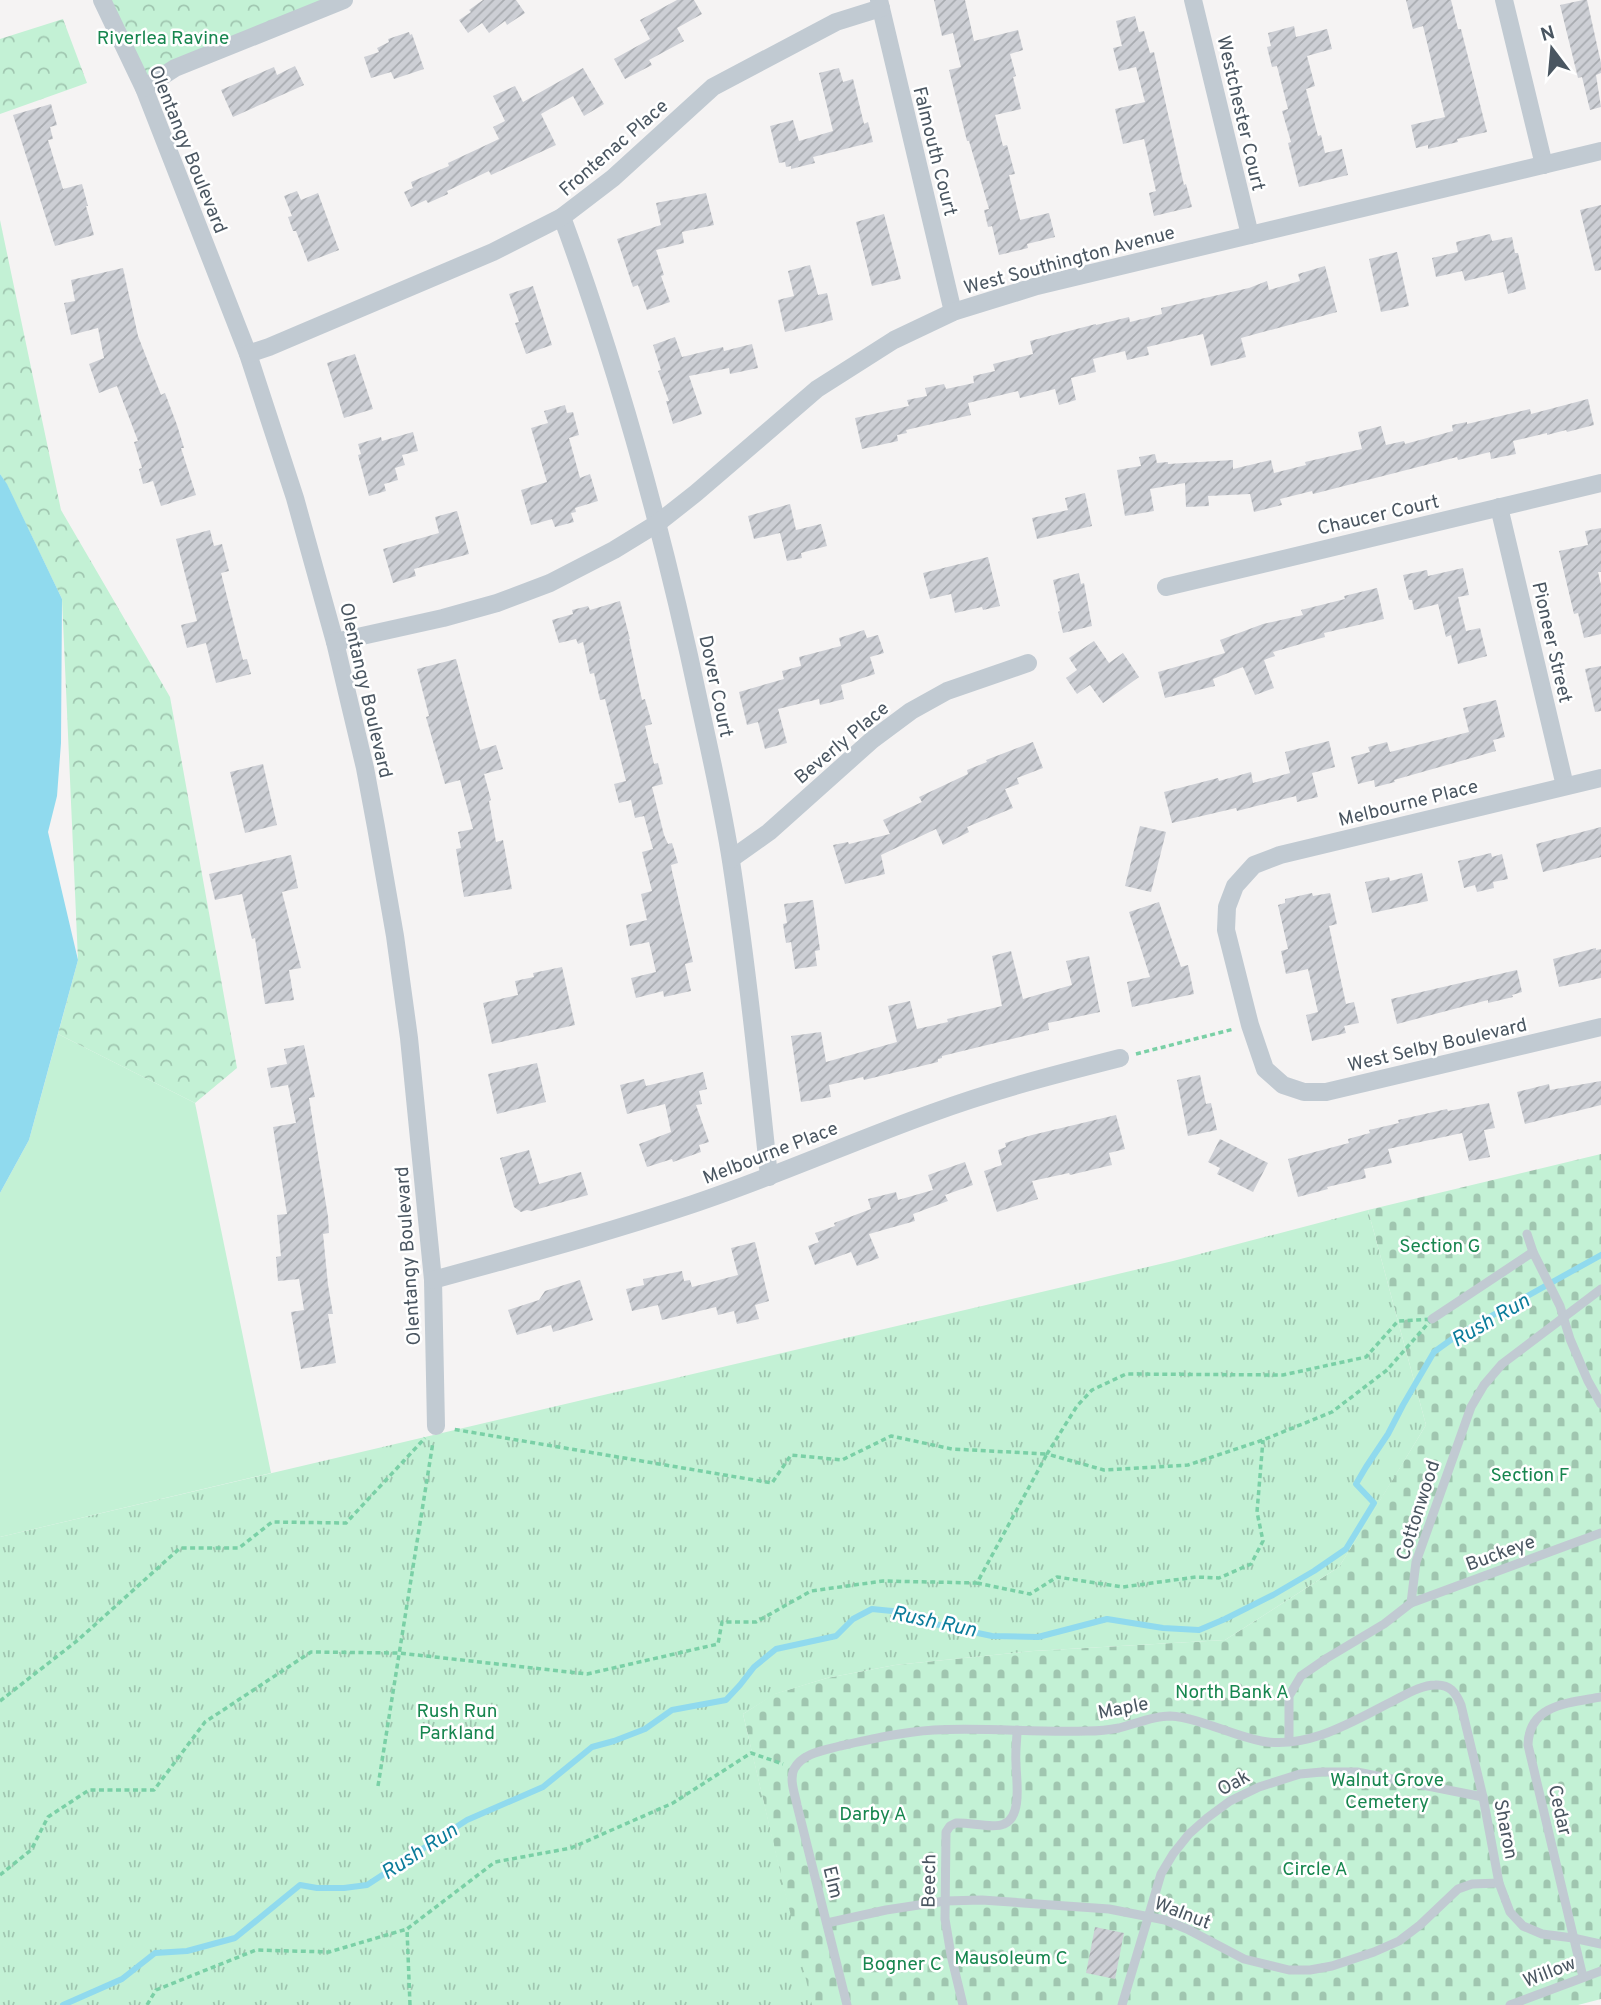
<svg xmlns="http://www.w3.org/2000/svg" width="1601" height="2005" font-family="Overpass,sans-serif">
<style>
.grass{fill:#c3f1d5}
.forest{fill:url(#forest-crowns)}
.cemetery{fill:url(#cemetery-stones)}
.park{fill:url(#park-tufts)}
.water{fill:#90daee}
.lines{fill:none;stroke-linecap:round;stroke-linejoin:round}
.stream{stroke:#90daee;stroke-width:6}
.building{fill:url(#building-hatch)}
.path{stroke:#7ad0a6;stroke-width:3.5;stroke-dasharray:5 3.5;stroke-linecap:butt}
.lane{stroke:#c1cad2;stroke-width:9}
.street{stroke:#c1cad2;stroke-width:18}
.labels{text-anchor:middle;stroke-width:5;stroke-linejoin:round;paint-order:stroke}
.park-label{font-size:19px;fill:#17864f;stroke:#fff}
.street-label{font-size:19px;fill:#4a5661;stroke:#fff}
.water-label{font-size:21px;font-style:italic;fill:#0c7c9b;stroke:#fff}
</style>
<defs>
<pattern id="forest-crowns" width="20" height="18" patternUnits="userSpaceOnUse" patternTransform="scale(1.75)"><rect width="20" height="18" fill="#c3f1d5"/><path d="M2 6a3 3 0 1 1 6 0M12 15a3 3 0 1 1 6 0" fill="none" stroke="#a0c6b0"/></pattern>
<pattern id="cemetery-stones" width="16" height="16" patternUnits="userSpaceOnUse" patternTransform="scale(1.75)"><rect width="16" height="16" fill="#c3f1d5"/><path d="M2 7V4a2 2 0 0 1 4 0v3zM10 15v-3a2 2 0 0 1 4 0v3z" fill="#a0c6b0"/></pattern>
<pattern id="park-tufts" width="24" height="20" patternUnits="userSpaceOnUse" patternTransform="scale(1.75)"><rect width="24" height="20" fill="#c3f1d5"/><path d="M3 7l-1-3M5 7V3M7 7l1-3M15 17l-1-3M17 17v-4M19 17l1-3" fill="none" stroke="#a0c6b0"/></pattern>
<pattern id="building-hatch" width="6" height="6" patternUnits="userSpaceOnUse" patternTransform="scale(1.75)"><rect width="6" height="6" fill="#cdcfd5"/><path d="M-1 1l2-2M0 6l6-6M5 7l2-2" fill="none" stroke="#a8abb0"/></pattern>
</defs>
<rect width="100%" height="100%" fill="#f5f3f3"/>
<!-- grass -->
<polygon class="grass" points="58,1034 195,1103 271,1473 0,1537 0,1193 29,1140"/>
<!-- forest -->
<g class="forest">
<polygon points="102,0 344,0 144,88"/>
<polygon points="63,19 87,83 0,114 0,39"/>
<polygon points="0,220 61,510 170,697 237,1068 195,1103 58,1034 78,960 62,599 7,485 0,474"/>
</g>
<!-- cemetery -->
<polygon class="cemetery" points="1601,1154 1601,1999 1578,2005 811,2005 743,1714 774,1694 827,1678 895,1665 1033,1651 1225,1640 1339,1567 1426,1425 1368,1210"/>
<!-- park -->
<polygon class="park" points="1368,1210 1426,1425 1364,1527 1339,1567 1225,1640 1033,1651 895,1665 827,1678 775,1694 743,1714 812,2005 0,2005 0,1537 1173,1261"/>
<!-- water -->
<polygon class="water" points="0,474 7,484 62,599 61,743 57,796 48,832 78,960 29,1140 0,1193"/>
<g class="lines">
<!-- stream -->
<polyline class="stream" points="63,2005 122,1979 155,1953 187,1951 235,1938 300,1885 317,1888 344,1888 367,1885 467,1820 543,1787 592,1747 614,1741 645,1729 672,1710 726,1700 740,1685 754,1667 776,1649 836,1636 853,1619 872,1609 902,1612 930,1623 992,1636 1038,1637 1107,1619 1163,1628 1199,1630 1225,1619 1273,1595 1314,1571 1346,1549 1374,1503 1356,1484 1366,1467 1388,1434 1403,1405 1434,1352 1459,1334 1601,1255"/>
</g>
<!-- building -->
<g class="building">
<polygon points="483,0 516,0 525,13 507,25 505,21 489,33 482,23 468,33 459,20 471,12 469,10"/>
<polygon points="677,0 694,0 702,14 677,28 684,41 649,60 652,65 625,79 614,59 650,39 640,20"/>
<polygon points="934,0 965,0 974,41 1018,30 1023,50 1010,54 1016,76 1013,77 1021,109 995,115 1003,146 1007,145 1015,174 1009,175 1020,220 1049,213 1055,237 1027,244 1028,248 999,255 992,226 988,227 984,210 989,209 969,141 967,141 949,70 961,67 953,33 942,36"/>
<polygon points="1406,0 1451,0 1458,29 1461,29 1487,132 1457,139 1458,142 1428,149 1428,145 1416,148 1411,125 1445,117 1423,26 1413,29"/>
<polygon points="1583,0 1587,0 1601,63 1601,73 1596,75 1601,107 1590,110 1582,77 1578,78 1560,5"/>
<polygon points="1135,16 1139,32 1144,31 1150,53 1154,52 1184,185 1186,184 1192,207 1154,216 1149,193 1156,191 1144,139 1123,144 1115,109 1145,102 1136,67 1119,71 1113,48 1122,46 1116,21"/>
<polygon points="1294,26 1296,37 1327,29 1332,49 1307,56 1315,86 1306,89 1318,136 1321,135 1325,153 1342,149 1348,175 1299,187 1288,143 1291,142 1282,111 1288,109 1277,66 1272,67 1267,47 1271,46 1268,33"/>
<polygon points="409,32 410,35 412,34 424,69 394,79 391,72 371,78 364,57 379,52 377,48 389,42 388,39"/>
<polygon points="295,66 304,85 233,117 221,90 274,67 277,75"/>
<polygon points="583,68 604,104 584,116 573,96 541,114 556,145 491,175 489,171 447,191 448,194 428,203 426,200 411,207 404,192 413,188 411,182 449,166 448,163 499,139 493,127 505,121 493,96 515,86 523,102"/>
<polygon points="839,68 843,82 853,79 864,124 868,122 873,142 813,157 815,163 791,169 791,166 786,167 785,162 779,163 770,126 793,120 799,141 833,131 819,73"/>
<polygon points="51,104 57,125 50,127 53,139 48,140 63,189 82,184 88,206 86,206 94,235 55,246 13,115"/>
<polygon points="297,191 301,200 318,193 339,250 308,262 296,231 293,231 288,217 292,216 284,196"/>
<polygon points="706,193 714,225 682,232 684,243 656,250 664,275 661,276 670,302 647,310 638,285 633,287 617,239 661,225 656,203"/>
<polygon points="1601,205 1601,270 1595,271 1580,210"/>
<polygon points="884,214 901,279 872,286 856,222"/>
<polygon points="1490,234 1492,241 1512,237 1515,253 1518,253 1526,289 1508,294 1503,272 1465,281 1462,271 1436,277 1432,258 1458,252 1456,242"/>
<polygon points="1397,252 1409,306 1381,312 1369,259"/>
<polygon points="810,265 818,295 827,293 833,320 785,332 778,300 794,296 788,271"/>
<polygon points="1325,266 1337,312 1241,338 1246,357 1211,366 1203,334 1147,347 1149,355 1127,360 1125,351 1093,359 1096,372 1071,378 1076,400 1059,405 1055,389 1020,398 1018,391 968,403 971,415 906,430 907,433 897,435 898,441 862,449 855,418 909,406 907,400 927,396 925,388 944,384 946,389 974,383 973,376 995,371 993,364 1033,354 1030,341 1096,324 1096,325 1129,317 1130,322 1162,314 1161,308 1249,288 1267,281 1269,290 1300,281 1298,274"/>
<polygon points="123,268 138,336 161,395 165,393 177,425 184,448 181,448 196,495 161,506 153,481 143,484 139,469 142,468 134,442 138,441 117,386 99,393 89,364 104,358 98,328 71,335 64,303 75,301 71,280"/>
<polygon points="533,286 552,345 526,354 515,323 519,322 509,294"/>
<polygon points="675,337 682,357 723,347 724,351 752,344 758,368 730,374 729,368 689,376 702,414 673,424 666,401 669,401 658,371 661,370 653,345"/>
<polygon points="355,354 373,409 344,418 327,363"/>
<polygon points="1588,399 1594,425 1567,432 1566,430 1547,435 1547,433 1513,441 1516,454 1491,459 1490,452 1458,460 1457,457 1313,494 1312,491 1280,499 1282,505 1254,512 1250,494 1208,496 1209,506 1186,507 1185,483 1150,489 1154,511 1125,516 1117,470 1141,466 1139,457 1155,454 1157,463 1168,462 1168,464 1233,460 1233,469 1271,460 1274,473 1306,465 1305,462 1362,449 1358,432 1381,426 1386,445 1404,441 1405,444 1453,431 1452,425 1467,422 1467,424 1530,409 1531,414"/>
<polygon points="565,405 567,413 573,412 579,435 569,438 580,478 590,474 598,501 575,508 576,512 571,513 574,522 555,527 552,519 531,525 521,490 547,482 531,428 548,423 544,411"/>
<polygon points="413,432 418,451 402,455 405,465 395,468 398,480 384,484 386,491 369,496 358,455 361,454 358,444 381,437 382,441"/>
<polygon points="1085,493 1092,526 1037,539 1032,518 1068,510 1065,498"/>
<polygon points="790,504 796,530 821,524 827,546 801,553 802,558 787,561 780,533 754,539 748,516"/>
<polygon points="457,511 469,554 414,569 416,576 393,583 383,549 439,533 435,517"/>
<polygon points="1601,528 1601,572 1598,572 1601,585 1601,634 1584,638 1578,613 1574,614 1559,551 1588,545 1585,531"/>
<polygon points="210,530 214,546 222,544 229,571 221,573 243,660 247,659 251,674 216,683 206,643 187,648 181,625 197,621 176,539"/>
<polygon points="988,557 1000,606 983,610 982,607 955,613 951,594 930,599 923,573"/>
<polygon points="1463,568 1469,595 1458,597 1466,631 1480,628 1487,656 1458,664 1451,635 1446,637 1438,604 1414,610 1412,600 1409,600 1403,575 1427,570 1428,576"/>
<polygon points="1079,573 1081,584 1084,583 1092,626 1063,633 1058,612 1060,611 1053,580"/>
<polygon points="1377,588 1384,619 1324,633 1325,637 1273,652 1275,656 1264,660 1274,688 1255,695 1243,667 1213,679 1215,686 1165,698 1158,672 1225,653 1220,640 1263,624 1303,615 1301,610 1345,599 1344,596"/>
<polygon points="620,601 630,639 629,639 642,700 645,699 652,724 645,726 654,764 658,763 663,784 652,787 664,835 668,844 672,843 678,863 671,865 672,871 693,962 685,964 691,991 664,997 663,991 636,998 631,978 656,972 649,942 630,946 626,925 647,920 641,894 652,891 642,852 653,849 644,816 635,818 631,800 619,803 614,784 626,781 605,699 600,700 594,673 590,674 583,642 578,644 576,639 559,643 552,620 573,614 572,610 588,606 590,610"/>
<polygon points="864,630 867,638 878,635 884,653 870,657 875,674 841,685 844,699 820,705 819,699 778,709 787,743 765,749 758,722 747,725 739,692 784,679 782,671 801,666 799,657 841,646 839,638"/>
<polygon points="1094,641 1109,663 1123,653 1139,677 1103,703 1090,685 1077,694 1066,678 1077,670 1069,658"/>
<polygon points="456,659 480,750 496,745 503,769 484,774 491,800 489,801 496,842 503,840 512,889 464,897 456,849 461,848 458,832 473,829 460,780 445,784 426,717 429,716 417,669"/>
<polygon points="1601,666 1601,711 1595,712 1585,669"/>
<polygon points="1496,700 1505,737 1493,740 1496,751 1394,780 1395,782 1375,787 1374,780 1358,784 1351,757 1370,752 1368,747 1387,742 1390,752 1469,732 1463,708"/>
<polygon points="1329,741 1335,767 1312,773 1318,797 1297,802 1296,796 1237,811 1236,808 1172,823 1164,792 1218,778 1219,781 1251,772 1253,783 1290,773 1285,752"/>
<polygon points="1033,742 1043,768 1017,778 1019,784 1005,789 1013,808 967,827 969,832 943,845 936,829 881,855 885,874 845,884 833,845 848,842 849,844 890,834 883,820 922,802 919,797 968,774 967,770 987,762 986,760"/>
<polygon points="263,764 277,825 245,833 230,772"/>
<polygon points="1140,826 1166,832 1151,892 1125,886"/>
<polygon points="1601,827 1601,857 1543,872 1536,844"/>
<polygon points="1491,853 1492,857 1502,854 1508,879 1493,882 1494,888 1477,892 1475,885 1464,888 1458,861"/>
<polygon points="291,855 298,888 282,892 301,968 289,970 294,1000 265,1004 255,938 252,939 242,894 215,900 209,874"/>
<polygon points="1422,873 1428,901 1372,913 1365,882 1389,877 1390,881"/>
<polygon points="1312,893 1313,896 1330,893 1337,924 1329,926 1346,1004 1354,1002 1359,1023 1344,1026 1346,1033 1312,1041 1306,1015 1318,1012 1308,969 1286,974 1281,951 1288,949 1278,905 1285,903 1285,899"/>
<polygon points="813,900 820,950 815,951 817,966 795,969 791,942 786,943 783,924 787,923 784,904"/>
<polygon points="1159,902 1181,967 1188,965 1194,994 1132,1007 1127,982 1150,977 1129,912"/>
<polygon points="1596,948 1596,950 1601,949 1601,978 1559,987 1553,959"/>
<polygon points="1011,951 1023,999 1072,985 1066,961 1089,956 1100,1012 1048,1023 1049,1030 942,1056 942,1058 938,1059 938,1062 864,1080 863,1077 829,1085 831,1097 801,1102 791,1036 821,1032 826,1062 897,1042 888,1006 910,1001 917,1029 948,1022 947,1019 1002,1006 992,956"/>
<polygon points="562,967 575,1025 492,1044 483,1003 518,995 515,981 534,977 533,973"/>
<polygon points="1517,970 1522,992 1512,995 1513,997 1488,1003 1488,1000 1397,1024 1391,999"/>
<polygon points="304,1045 315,1097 309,1098 328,1217 329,1233 323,1234 328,1285 333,1314 328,1314 336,1363 301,1369 291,1312 304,1310 299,1279 278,1281 276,1257 281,1256 277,1215 287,1214 273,1127 296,1123 288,1085 271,1088 267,1068 287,1064 284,1049"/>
<polygon points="537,1063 546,1102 497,1114 488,1074"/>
<polygon points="703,1072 707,1089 699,1091 702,1104 696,1105 709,1142 699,1145 701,1152 673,1162 672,1159 647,1167 639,1144 671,1132 665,1104 627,1114 620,1085 644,1079 646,1086"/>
<polygon points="1200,1075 1206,1104 1211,1103 1217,1130 1188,1136 1177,1080"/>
<polygon points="1601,1081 1601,1105 1525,1124 1517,1092 1549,1084 1550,1090"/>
<polygon points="1489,1103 1495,1128 1484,1130 1490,1157 1469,1161 1462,1133 1388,1149 1392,1163 1364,1169 1366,1178 1327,1187 1328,1189 1298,1197 1288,1159 1349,1143 1348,1139 1370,1133 1369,1130 1399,1123 1398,1120 1447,1109 1448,1111"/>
<polygon points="1116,1115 1125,1149 1109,1153 1112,1165 1070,1175 1069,1173 1032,1181 1038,1199 997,1212 984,1171 1002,1165 998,1150 1006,1147 1005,1143 1032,1135"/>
<polygon points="1220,1139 1268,1163 1253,1192 1217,1174 1220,1168 1208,1162"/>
<polygon points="529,1150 539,1184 581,1172 588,1195 531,1211 527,1210 521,1212 514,1207 500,1158"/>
<polygon points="965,1162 973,1185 945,1195 948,1201 913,1214 915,1221 869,1234 879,1258 857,1266 851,1252 815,1265 808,1246 819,1242 815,1233 835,1226 834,1223 871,1209 868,1199 896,1192 898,1200 933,1190 928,1175"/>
<polygon points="755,1242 769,1301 755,1305 759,1319 737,1324 734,1311 718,1315 716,1307 662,1320 658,1305 632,1311 626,1289 644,1285 643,1279 682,1271 684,1281 690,1280 692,1287 738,1275 731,1248"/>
<polygon points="580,1280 593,1320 553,1332 551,1325 517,1335 508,1310 539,1300 545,1291"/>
<polygon points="1095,1927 1124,1933 1115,1979 1086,1973"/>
</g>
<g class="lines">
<!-- path -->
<g class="path">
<polyline points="1136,1054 1234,1029"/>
<polygon points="1432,1319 1387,1370 1332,1412 1263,1440 1188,1465 1104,1470 1047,1454 1077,1406 1092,1390 1126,1374 1283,1375 1366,1357 1398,1321"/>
<polyline points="977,1583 1030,1594 1057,1577 1123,1587 1196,1577 1219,1578 1251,1564 1263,1541 1257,1512 1263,1440"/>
<polyline points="0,1701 78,1640 180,1548 239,1548 272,1522 346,1523 425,1438"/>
<polyline points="378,1786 433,1442"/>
<polyline points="0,1875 31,1850 48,1817 89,1790 154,1790 205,1722 311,1652 399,1653 587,1674 718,1644 722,1622 756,1622 811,1591 883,1581 977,1583 1047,1454 952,1449 891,1436 842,1460 791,1455 772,1483 452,1429"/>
<polyline points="147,2005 156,1990 256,1950 329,1952 407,1929"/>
<polyline points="410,2005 407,1929 495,1862 571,1848 673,1803 751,1753 783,1764"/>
</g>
<!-- lane -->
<g class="lane">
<polyline points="1527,1234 1533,1252 1560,1306 1570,1339 1588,1381 1601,1404"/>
<polyline points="1432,1319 1533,1252"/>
<polyline points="1411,1603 1601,1533"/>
<polyline points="1289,1741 1289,1696 1301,1676 1327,1658 1384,1624 1411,1603 1416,1562 1471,1407 1484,1385 1502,1364 1601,1289"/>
<polyline points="827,1923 886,1910 945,1901 982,1900 1109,1909 1165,1920 1187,1929 1244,1959 1289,1970 1310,1970 1332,1966 1374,1952 1399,1941 1420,1925 1458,1889 1472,1884 1499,1883"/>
<path d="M1583 1977 1528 1745C1529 1704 1569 1703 1601 1697"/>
<path d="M847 2005 797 1805C795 1794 789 1780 794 1769 802 1753 825 1750 840 1746 871 1739 902 1732 934 1730 985 1727 1036 1733 1087 1731 1097 1731 1109 1730 1119 1728 1135 1724 1153 1716 1170 1716 1201 1718 1230 1735 1261 1741 1309 1750 1355 1720 1395 1700 1407 1694 1422 1685 1435 1685 1450 1684 1456 1693 1461 1705L1483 1797 1499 1883 1510 1912 1523 1926 1542 1934 1573 1938 1601 1944"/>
<path d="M963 2005 951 1955 945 1919 946 1832 950 1826 956 1823C969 1822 993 1829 1004 1824 1023 1816 1016 1779 1016 1763 1015 1752 1017 1741 1017 1730"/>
<polyline points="1122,2005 1161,1874 1173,1854 1189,1834 1207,1818 1230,1801 1259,1787 1300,1774 1322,1772 1357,1772 1483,1797"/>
<polyline points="1510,2005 1601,1971"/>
</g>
<!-- street -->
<g class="street">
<polyline points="102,0 144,88 248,354 295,498 335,642 365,768 376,827 395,936 409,1038 433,1280 436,1426"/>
<polyline points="879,0 953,312"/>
<polyline points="1193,0 1250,235"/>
<polyline points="1504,0 1544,165"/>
<polyline points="144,88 175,68 344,0"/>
<path d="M562 217C621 377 665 540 700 706 711 757 723 809 731 861 747 966 758 1071 769 1177"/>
<polyline points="248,354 269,347 493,252 562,217 613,178 713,87 836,22 881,8"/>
<polyline points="1499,507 1565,786"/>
<polyline points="1166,587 1601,483"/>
<polyline points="335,642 443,618 497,603 550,583 614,550 658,523 696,493 817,389 894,340 953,312 1037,286 1601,151"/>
<polyline points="1601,778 1280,855 1254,865 1235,886 1227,907 1226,930 1250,1025 1265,1069 1283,1085 1304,1092 1326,1092 1601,1027"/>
<polyline points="731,859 769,832 872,740 911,711 947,691 1028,663"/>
<path d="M433 1280C520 1256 607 1233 693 1204 774 1177 851 1142 932 1113 994 1090 1057 1074 1120 1058"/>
</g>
</g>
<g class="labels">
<!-- park labels -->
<g class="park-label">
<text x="163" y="44">Riverlea Ravine</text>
<text x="1440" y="1252">Section G</text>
<text x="1530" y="1481">Section F</text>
<text x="1232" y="1698">North Bank A</text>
<text x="457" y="1717">Rush Run<tspan x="457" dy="22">Parkland</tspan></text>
<text x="1387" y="1786">Walnut Grove<tspan x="1387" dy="22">Cemetery</tspan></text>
<text x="873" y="1820">Darby A</text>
<text x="1315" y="1875">Circle A</text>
<text x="1011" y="1964">Mausoleum C</text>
<text x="902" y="1970">Bogner C</text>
</g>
<!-- street labels -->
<g class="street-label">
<text transform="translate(1242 113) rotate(77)" y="7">Westchester Court</text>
<text transform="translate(613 147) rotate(-41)" y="7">Frontenac Place</text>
<text transform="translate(189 149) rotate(68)" y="7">Olentangy Boulevard</text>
<text transform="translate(936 151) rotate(76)" y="7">Falmouth Court</text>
<text transform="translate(1069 259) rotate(-15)" y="7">West Southington Avenue</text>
<text transform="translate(1378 514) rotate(-13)" y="7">Chaucer Court</text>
<text transform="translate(1553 642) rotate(77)" y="7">Pioneer Street</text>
<text transform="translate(717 686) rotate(78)" y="7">Dover Court</text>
<text transform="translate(367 690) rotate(77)" y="7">Olentangy Boulevard</text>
<text transform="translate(841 742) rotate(-40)" y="7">Beverly Place</text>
<text transform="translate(1408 802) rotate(-14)" y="7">Melbourne Place</text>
<text transform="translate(1437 1044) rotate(-13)" y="7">West Selby Boulevard</text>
<text transform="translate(770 1152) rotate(-21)" y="7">Melbourne Place</text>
<text transform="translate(407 1256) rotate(-94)" y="7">Olentangy Boulevard</text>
<text transform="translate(1417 1510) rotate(-72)" y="7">Cottonwood</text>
<text transform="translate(1500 1552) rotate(-20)" y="7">Buckeye</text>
<text transform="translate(1123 1707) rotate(-11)" y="7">Maple</text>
<text transform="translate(1233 1782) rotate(-28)" y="7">Oak</text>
<text transform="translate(1561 1810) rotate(77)" y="7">Cedar</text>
<text transform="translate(1507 1829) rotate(79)" y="7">Sharon</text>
<text transform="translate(928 1881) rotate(-89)" y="7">Beech</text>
<text transform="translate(834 1882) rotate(76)" y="7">Elm</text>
<text transform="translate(1183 1912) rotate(21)" y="7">Walnut</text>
<text transform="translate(1549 1971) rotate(-21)" y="7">Willow</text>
</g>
<!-- water labels -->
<g class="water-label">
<text transform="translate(1490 1320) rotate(-30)" y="7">Rush Run</text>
<text transform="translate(934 1621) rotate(12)" y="7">Rush Run</text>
<text transform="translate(419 1851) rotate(-33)" y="7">Rush Run</text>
</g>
</g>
<!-- north arrow -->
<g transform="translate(1552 49) rotate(344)" stroke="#ffffff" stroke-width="5" paint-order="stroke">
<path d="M0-5L12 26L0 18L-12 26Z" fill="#4a5661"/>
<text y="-10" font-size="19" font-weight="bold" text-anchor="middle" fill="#4a5661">N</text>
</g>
</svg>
